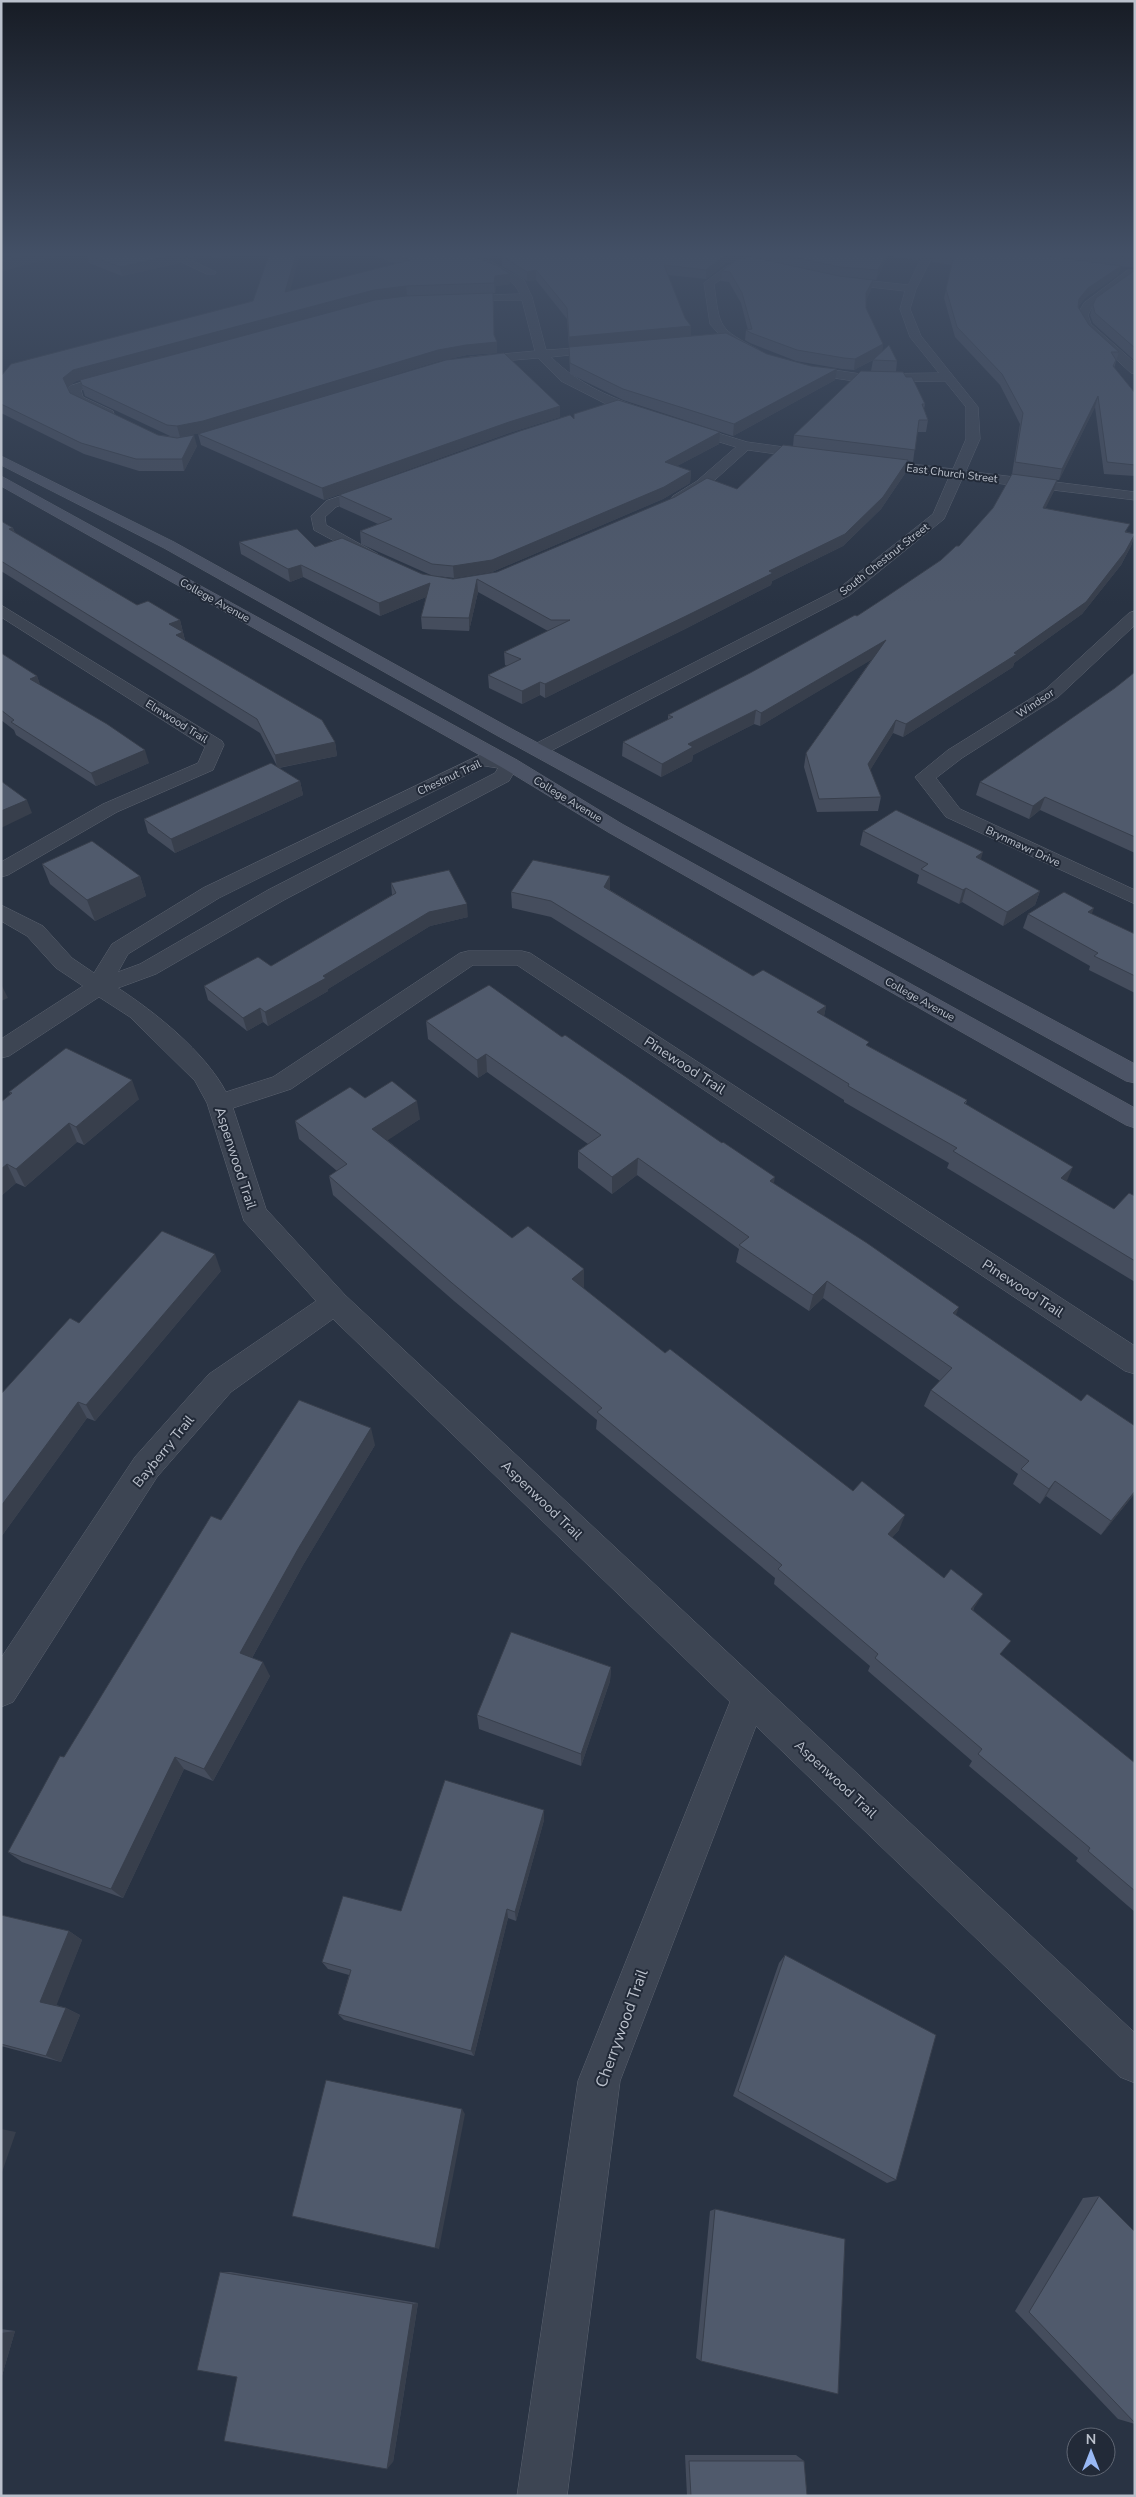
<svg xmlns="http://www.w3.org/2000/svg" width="1136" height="2497" font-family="'Nunito Sans',sans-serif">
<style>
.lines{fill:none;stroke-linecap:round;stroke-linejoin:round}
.street-casing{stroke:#5c6370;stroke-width:1}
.secondary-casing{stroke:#5c6370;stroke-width:1}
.street{fill:#3d4553;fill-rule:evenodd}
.secondary{fill:#4c5466;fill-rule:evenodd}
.wall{fill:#454d5d;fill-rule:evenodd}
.shaded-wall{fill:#383f4c}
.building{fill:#505a6c;stroke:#383f4c}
.labels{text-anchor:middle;stroke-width:4;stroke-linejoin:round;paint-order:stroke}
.far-street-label{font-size:11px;fill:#bbc1cc;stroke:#222a38}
.street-label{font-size:14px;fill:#bbc1cc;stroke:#222a38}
.near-street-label{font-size:16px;fill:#bbc1cc;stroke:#222a38}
</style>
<rect width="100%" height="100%" fill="#293343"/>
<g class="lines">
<defs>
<g id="street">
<polygon points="167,255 180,255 216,272 215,274 207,274"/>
<path d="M458 255H472L492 262 524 280 532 297 546 350 611 346V350L607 351 551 357C579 385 613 399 651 411L652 414 651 417 646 418 614 408 561 381 538 358 466 364 464 361 470 357 535 351 522 300 451 301V297L455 296 520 294C508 267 474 270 458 255Z"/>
<polygon points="923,255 933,255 916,289 910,309 921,336 978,407 980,439 966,471 1135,492 1135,500 962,479 944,519 850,595 545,754 531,754 529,750 531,746 838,589 933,514 949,477 871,467 864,463 871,459 953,469 966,439 966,407 945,381 861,382 800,373 794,369 800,365 861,374 939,373 910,337 900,309 905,291 835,283 830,280 835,277 908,285"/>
<path d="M749 259 761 263 756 266 740 267 714 284C720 329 718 328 759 350V354L755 356 724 340 710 324 704 283 727 266Z"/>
<polygon points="1128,270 1135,270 1135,275 1092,307 1088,315 1091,324 1135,363 1135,374 1131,373 1082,328 1077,315 1084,303"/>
<polygon points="117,371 123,375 121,378 81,390 83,397 113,411 114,414 113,417 103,417 74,402 68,389 70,386"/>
<polygon points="685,423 747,442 813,451 820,455 813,459 748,450 707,487 678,503 673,502 671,499 673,496 697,481 736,447 680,430 678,427 680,424"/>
<polygon points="375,484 382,488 380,491 336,507 325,517 326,525 378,554 381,557 378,560 373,562 314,530 311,516 326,501"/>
<polygon points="1,605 222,741 224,745 213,770 117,812 8,875 1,877 1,862 103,804 198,763 205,747 1,617"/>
<polygon points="1135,611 1135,625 1058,697 962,758 936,778 960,809 1135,890 1135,904 946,817 915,777 948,750 1046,689 1129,613"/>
<path d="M482 754 517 760 519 764 509 781 284 900 156 974 118 988C155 1012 205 1052 226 1092L273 1077 460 953 468 951H522L530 953 1135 1346V1374L1125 1371 517 965H473L291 1089 233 1108 266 1209 345 1295 1135 2033V2083L1120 2077 756 1726 620 2081 567 2496H517L578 2081 730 1702 333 1319 231 1392 157 1477 13 1702 1 1707V1658L135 1457 209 1374 316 1301 244 1221 207 1103 195 1081 130 1017 99 997 9 1056 1 1058V1039L83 986 56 968 27 936 1 921V905L43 926 72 958 94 973 112 944 203 888ZM485 766 498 768 495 773 268 890 140 964 118 972 128 954 219 898Z"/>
</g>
<g id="secondary">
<polygon points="1,456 174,542 510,728 1135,1064 1135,1083 1126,1081 498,736 164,548 1,465"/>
<polygon points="1,476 517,760 622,824 1135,1108 1135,1128 1126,1125 608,832 503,768 1,486"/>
</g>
</defs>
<!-- street casing -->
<use href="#street" class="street-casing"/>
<!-- secondary casing -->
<use href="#secondary" class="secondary-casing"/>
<!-- street -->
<use href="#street" class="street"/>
<!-- secondary -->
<use href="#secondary" class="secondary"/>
</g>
<!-- wall -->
<g class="wall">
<polygon points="87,255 178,255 180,263 122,276 89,263"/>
<polygon points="184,255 236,255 221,259 210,256 194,260"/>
<path d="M372 255H922L918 260 888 256 876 280 851 277 871 290 866 300V308L883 344 882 351 897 361 896 372 871 371 873 360 875 359 854 370 842 369 796 361 750 343 745 340 746 330H748L741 303 729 282 721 281 722 271 735 261 726 263 706 279 668 275 691 336 608 343 767 354 835 380 733 436 623 400 570 374 569 347 567 319 536 280 527 281 502 266V258L490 259 473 256 510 274V284L496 286 495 293H493L494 335 497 342V353L467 355 439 361 298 404 560 406V417L509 433 324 500 201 445 198 434 199 433 182 437 197 446 184 471H139L84 454 1 413V376L253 301 396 264ZM323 314 80 380 85 396 170 436 180 437 158 435 70 393 68 387 76 381Z"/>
<polygon points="933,255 1135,255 1135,268 1121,266 1118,275 1085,298 1078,307 1089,325 1119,352 1114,368 1135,393 1135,476 1104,474 1095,407 1059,480 1057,480 1054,491 1045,508 1135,534 1131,546 1121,565 1082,614 1014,663 1013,667 903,737 893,733 870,770 881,797 878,811 817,812 804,767 806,753 872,659 760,726 754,724 693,755 692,761 661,777 622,756 623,742 668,720 668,715 750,673 857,616 886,597 941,560 959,546 993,508 1012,474 1020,424 1000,385 955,337 944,298 952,265 932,262"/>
<polygon points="1135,270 1135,361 1093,323 1090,315 1093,305"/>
<polygon points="906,377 925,404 924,409 928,420 926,432 917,432 913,462 908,461 906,472 881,509 843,546 772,581 771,585 685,629 545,698 540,695 522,704 489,688 488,675 507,666 505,665 504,652 548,631 478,592 469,631 422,629 421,617 426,597 380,616 303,577 290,582 241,554 239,542 315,547 422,574 433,576 361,544 360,531 378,524 340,507 339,495 574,419 719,444 677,466 691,471 690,483 663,499 492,572 454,578 436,576 453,579 497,572 737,489 793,446 794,435"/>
<polygon points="1,521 13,528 15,533 137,605 180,620 185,640 335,742 337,756 279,768 300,781 303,795 175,853 148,833 144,819 277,766 260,733 1,571"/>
<polygon points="1,653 37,676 40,685 149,763 96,786 16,735 14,730 1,720"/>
<polygon points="1135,672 1135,853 1040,810 1029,819 976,795 980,782 1115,688"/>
<polygon points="863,831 981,860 1040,891 1035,905 1003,926 962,902 959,904 917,883 919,875 860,845"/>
<polygon points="42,864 140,876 146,896 95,921 50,884"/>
<polygon points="610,876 610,890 753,976 826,1006 824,1016 868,1046 967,1100 966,1104 1066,1181 1114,1209 1135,1196 1135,1282 947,1168 949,1163 844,1102 844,1100 551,917 512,908 511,892"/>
<polygon points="391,883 468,917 430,926 328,989 328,991 268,1026 263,1022 247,1031 208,1000 204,986 271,966 392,895"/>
<polygon points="1028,914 1092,914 1135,934 1135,993 1089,970 1090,966 1023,928"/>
<polygon points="426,1021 562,1037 774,1184 956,1316 1081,1401 1135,1426 1135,1493 1101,1535 1046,1496 1040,1504 1013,1484 1018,1474 924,1406 931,1390 940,1381 823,1298 809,1311 736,1262 739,1249 637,1175 612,1194 578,1168 578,1151 588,1144 487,1072 478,1078 428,1039"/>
<polygon points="9,1092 139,1099 84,1145 77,1142 25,1187 16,1183 1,1196 1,1102 11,1095"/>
<polygon points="365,1098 420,1119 387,1140 512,1238 584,1287 583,1288 665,1353 899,1530 892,1537 974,1608 973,1611 1001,1655 1135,1763 1135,1912 1076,1861 1078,1858 969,1766 972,1761 868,1671 870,1666 774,1584 775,1578 596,1429 597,1420 454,1301 333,1195 329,1176 337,1171 299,1139 295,1121"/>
<polygon points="221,1271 95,1421 87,1418 1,1537 79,1323"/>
<polygon points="375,1445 303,1565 252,1658 270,1676 213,1781 184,1769 123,1898 22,1862 8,1852 64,1757 221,1520"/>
<polygon points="611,1667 610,1681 581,1766 479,1729 477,1715"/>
<polygon points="544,1810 544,1820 516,1921 508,1918 474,2056 344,2020 338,2014 349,1975 328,1969 322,1962 401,1911"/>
<polygon points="1,1915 69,1931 82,1940 56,2005 66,2008 80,2015 61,2062 1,2046"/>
<polygon points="785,1955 896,2180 887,2183 733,2096 779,1963"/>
<polygon points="1099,2196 1135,2232 1135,2424 1118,2419 1015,2311 1083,2198"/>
<polygon points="715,2209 701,2361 696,2358 710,2211"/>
<polygon points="220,2272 231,2272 418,2303 393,2462 237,2377"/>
<polygon points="1,2329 15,2331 1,2379"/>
<polygon points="685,2455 796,2455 804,2461 807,2496 687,2496"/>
</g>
<!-- shaded-wall -->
<g class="shaded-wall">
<polygon points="1,255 23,255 1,261"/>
<polygon points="26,255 61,255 1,272 1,262"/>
<polygon points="173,255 178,255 180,263 122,276 120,267"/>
<polygon points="193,255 210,255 210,256 194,260"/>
<polygon points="221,255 236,255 221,259"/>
<polygon points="296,255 300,255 287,302 285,292"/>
<polygon points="490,255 523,255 502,256 502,258 490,259"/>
<polygon points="725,255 752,255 751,257 726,263 706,279 706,270"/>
<polygon points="886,255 888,255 888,256 876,280 878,270"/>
<polygon points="1121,266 1118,275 1085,298 1076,309 1079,299 1088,288"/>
<polygon points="536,270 536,280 527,281 527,272"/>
<polygon points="510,274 510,284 496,286 495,293 494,283 495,276"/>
<polygon points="873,280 871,290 865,303 866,293"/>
<polygon points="406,286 407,296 375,300 76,381 66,389 63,378 73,370 374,290"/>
<polygon points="691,326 691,336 569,347 569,337"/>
<polygon points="497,342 497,353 467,355 439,361 206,432 180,437 177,426 438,350 466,345"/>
<polygon points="883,344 882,355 854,370 855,359"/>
<polygon points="837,369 835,380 733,436 734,424"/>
<polygon points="1098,396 1095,407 1059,480 1062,469"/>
<polygon points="560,406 560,417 509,433 324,500 322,488 509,422"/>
<polygon points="720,432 719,444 664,473 665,462"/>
<polygon points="194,435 197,446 184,471 182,459"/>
<polygon points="908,460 906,472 881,509 843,546 772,581 771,585 685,629 545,698 545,684 769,571"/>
<polygon points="691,471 690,483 663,499 492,572 454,578 453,566"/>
<polygon points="1057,480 1054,491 1040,520 1043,508"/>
<polygon points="13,528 17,540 9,529"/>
<polygon points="1135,534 1131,546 1121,565 1082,614 1014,663 1013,667 903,737 906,724 1014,653"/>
<polygon points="301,565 303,577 290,582 288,569"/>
<polygon points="477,579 478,592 469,631 469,618"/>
<polygon points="430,583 431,595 380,616 379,603"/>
<polygon points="180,620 186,645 179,648 169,624"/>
<polygon points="886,640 883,653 760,726 761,713"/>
<polygon points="37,676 42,690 30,679"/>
<polygon points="540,682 540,695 522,704 522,691"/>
<polygon points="756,710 754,724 693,755 692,761 661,777 662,764 688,744"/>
<polygon points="896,720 893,733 866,777 868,764"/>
<polygon points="335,742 337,756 277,768 275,755"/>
<polygon points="145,750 149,763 96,786 91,773"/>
<polygon points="300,781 303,795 175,853 171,839"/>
<polygon points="1045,797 1040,810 1029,819 1033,806"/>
<polygon points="27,800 32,813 1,828 1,811"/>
<polygon points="983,852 979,866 976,857"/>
<polygon points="140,876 146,896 95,921 87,900"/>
<polygon points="610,876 610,893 604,887"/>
<polygon points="966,888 962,902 959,904 963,890"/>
<polygon points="1040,891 1035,905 1003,926 1007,912"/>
<polygon points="467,904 468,917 430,926 328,989 328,991 268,1026 265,1012 323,976 429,912"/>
<polygon points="1094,908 1089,922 1088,912"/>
<polygon points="1,984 8,998 1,1001"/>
<polygon points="826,1006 823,1022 817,1012"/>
<polygon points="260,1008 263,1022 247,1031 243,1018"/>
<polygon points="486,1054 487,1072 478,1078 477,1060"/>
<polygon points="132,1080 139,1099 84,1145 76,1127"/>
<polygon points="417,1101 420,1119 376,1148 372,1129"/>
<polygon points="69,1123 77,1142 25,1187 16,1169"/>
<polygon points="638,1158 637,1175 612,1194 612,1177"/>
<polygon points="7,1164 16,1183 1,1196 1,1169"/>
<polygon points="1073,1167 1066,1183 1061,1178"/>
<polygon points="775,1177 772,1194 770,1181"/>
<polygon points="215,1254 221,1271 95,1421 86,1405"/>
<polygon points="584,1269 584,1287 572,1296 572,1279"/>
<polygon points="827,1281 823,1298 809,1311 813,1295"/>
<polygon points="959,1307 953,1323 953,1313"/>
<polygon points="78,1402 87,1418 1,1537 1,1506"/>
<polygon points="371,1428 375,1445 303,1565 247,1667 240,1653 298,1549"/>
<polygon points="1055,1481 1046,1496 1040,1504 1049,1489"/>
<polygon points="1135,1491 1135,1493 1101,1535 1111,1521"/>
<polygon points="905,1515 899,1530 882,1549 888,1534"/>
<polygon points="983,1594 974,1608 962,1623 971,1609"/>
<polygon points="263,1662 270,1676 213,1781 204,1769"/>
<polygon points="611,1667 610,1681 581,1766 581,1754"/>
<polygon points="175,1757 184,1769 123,1898 111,1889"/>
<polygon points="544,1810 544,1820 516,1921 515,1912"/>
<polygon points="507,1909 508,1918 474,2056 471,2051"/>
<polygon points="69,1931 82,1940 55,2009 40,2002"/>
<polygon points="66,2008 80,2015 61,2062 46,2056"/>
<polygon points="462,2109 465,2114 439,2249 435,2248"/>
<polygon points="1,2129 16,2132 1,2175"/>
<polygon points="418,2303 393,2462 387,2469 413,2304"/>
<polygon points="15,2331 1,2379 1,2333"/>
</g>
<!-- building -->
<g class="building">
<polygon points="16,255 26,255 1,262 1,260"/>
<polygon points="89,255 173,255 120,267"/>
<polygon points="269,255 296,255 285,292 410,260 395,255 470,255 498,266 510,274 495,276 494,283 406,286 374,290 73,370 63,378 70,393 158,435 177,438 194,435 182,459 136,459 81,443 1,404 1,376 11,364 253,301"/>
<polygon points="508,255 725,255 706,270 664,265 685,318 691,326 569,337 567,308 536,270 527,272 502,256"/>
<polygon points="784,255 886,255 878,270 840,267"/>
<polygon points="949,255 1040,255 1121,266 1088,288 1079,299 1078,307 1089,325 1119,352 1111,352 1116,360 1113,366 1135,393 1135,465 1107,462 1098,396 1062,469 1015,462 1023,413 1002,374 957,327 946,289 954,255"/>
<polygon points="1112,255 1135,255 1135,258"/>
<polygon points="752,257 839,276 873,280 866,293 866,308 883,344 855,359 844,358 797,350 751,333 746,330 752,329 742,293 730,272 722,271 736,260"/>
<polygon points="1135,270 1135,348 1095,313 1093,305 1096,298"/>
<polygon points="493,293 494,335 497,342 466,345 438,350 203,421 177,426 167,425 82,385 80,380 375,300 406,296"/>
<polygon points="726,333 767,354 811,366 837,369 734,424 623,389 570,363 569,347"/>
<polygon points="889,345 897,361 873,360"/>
<polygon points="504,353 560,406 509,422 322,488 198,434 446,360"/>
<polygon points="861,371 903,372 906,377 912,377 925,404 922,404 928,420 919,420 915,450 794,435"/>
<polygon points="618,400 720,432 665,462 691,471 664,487 492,560 453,566 432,564 360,531 392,519 339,495 520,431 570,415 574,419 574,414"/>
<polygon points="783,445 908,460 883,497 845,534 769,571 773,573 686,616 545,684 540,682 522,691 488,675 521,659 504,652 570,620 551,620 477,579 469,618 421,617 430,583 379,603 301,565 288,569 239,542 297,529 315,547 342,538 422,574 453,579 497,572 675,497 707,478 737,489"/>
<polygon points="1012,474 1057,480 1043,508 1130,524 1125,532 1135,534 1125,552 1086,602 1014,653 1017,654 906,724 896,720 868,764 881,797 819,799 806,753 886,640 761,713 756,710 688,744 693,747 662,764 623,742 673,717 668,715 750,673 855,615 857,616 886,597 941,560 956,546 959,546 993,508"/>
<polygon points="1,521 13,528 9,529 137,605 148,601 180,620 169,624 183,632 176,635 322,720 335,742 275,755 257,719 1,561"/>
<polygon points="1,653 37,676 30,679 107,724 145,750 91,773 11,722 14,720 1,710"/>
<polygon points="1135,672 1135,837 1045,797 1033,806 980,782 1115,688"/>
<polygon points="271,763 300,781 171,839 144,819"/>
<polygon points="1,781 27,800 1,811"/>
<polygon points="896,810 983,852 976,857 1040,891 1007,912 966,888 963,890 921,869 928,864 863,831"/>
<polygon points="92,841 140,876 87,900 42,864"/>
<polygon points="533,860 610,876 604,887 753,976 763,970 826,1006 817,1012 869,1042 866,1045 967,1100 964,1103 1073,1167 1061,1178 1114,1209 1129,1193 1135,1196 1135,1261 953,1151 957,1148 848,1086 849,1084 551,901 511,892"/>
<polygon points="449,870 467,904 429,912 323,976 326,978 265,1012 260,1008 243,1018 204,986 258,957 271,966 396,893 391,883"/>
<polygon points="1064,892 1094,908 1088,912 1135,934 1135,976 1094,956 1098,953 1028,914"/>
<polygon points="489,985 562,1037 565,1035 722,1143 723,1142 775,1177 770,1181 867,1243 959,1307 953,1313 1081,1401 1087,1394 1135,1426 1135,1491 1111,1521 1055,1481 1049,1489 1021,1469 1029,1461 931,1390 952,1368 827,1281 813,1295 739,1245 749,1237 638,1158 612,1177 578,1151 601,1135 486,1054 477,1060 426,1021"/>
<polygon points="66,1048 132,1080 76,1127 69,1123 16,1169 7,1164 1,1169 1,1102 12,1093 9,1092"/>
<polygon points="392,1081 417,1101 372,1129 512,1238 528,1226 584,1269 572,1279 665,1353 670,1349 853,1491 862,1481 905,1515 888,1534 944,1578 951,1569 983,1594 971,1609 1011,1641 1000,1654 1135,1763 1135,1891 1088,1851 1090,1848 978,1754 982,1749 875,1658 878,1654 778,1569 782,1565 597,1412 602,1408 452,1283 329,1176 347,1164 295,1121 350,1087 365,1098"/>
<polygon points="162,1231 215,1254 86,1405 78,1402 1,1506 1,1394 70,1318 79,1323"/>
<polygon points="299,1400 371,1428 298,1549 240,1653 263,1662 204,1769 175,1757 111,1889 8,1852 60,1756 64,1757 211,1516 221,1520"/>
<polygon points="511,1632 611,1667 581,1754 477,1715"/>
<polygon points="445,1780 544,1810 515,1912 507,1909 471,2051 338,2014 351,1970 322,1962 343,1896 401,1911"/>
<polygon points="1,1915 69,1931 40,2002 66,2008 46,2056 1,2044"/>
<polygon points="785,1955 936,2035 896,2180 738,2091"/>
<polygon points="326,2080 462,2109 435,2248 292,2216"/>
<polygon points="1099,2196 1135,2232 1135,2423 1029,2312"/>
<polygon points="715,2209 845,2239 838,2394 701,2361"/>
<polygon points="220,2272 413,2304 387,2469 224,2441 237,2377 197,2370"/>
<polygon points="689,2461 804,2461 807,2496 691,2496"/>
</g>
<!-- sky -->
<linearGradient id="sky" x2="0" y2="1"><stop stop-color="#171c25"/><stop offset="0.42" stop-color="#435066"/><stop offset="1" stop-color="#435066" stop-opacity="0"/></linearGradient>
<rect width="1136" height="604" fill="url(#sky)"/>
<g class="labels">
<!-- far-street labels -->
<g class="far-street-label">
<text transform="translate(952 473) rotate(7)" y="4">East Church Street</text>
<text transform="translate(884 559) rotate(-38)" y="4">South Chestnut Street</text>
<text transform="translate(215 600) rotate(29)" y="4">College Avenue</text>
<text transform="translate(1035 703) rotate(-34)" y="4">Windsor</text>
<text transform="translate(177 721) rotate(32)" y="4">Elmwood Trail</text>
<text transform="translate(449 777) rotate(-25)" y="4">Chestnut Trail</text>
<text transform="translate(568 799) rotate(31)" y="4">College Avenue</text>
<text transform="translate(1023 846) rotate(25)" y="4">Brynmawr Drive</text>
<text transform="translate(920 999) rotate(29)" y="4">College Avenue</text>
</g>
<!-- street labels -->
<g class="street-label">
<text transform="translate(685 1065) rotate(33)" y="5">Pinewood Trail</text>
<text transform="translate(236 1158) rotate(72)" y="5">Aspenwood Trail</text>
<text transform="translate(1023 1288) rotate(33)" y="5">Pinewood Trail</text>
<text transform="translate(163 1451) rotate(-51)" y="5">Bayberry Trail</text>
<text transform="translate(542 1500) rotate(44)" y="5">Aspenwood Trail</text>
<text transform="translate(836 1779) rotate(43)" y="5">Aspenwood Trail</text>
</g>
<!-- near-street labels -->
<g class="near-street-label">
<text transform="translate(621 2028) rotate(-70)" y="6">Cherrywood Trail</text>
</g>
</g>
<!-- border -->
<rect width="1136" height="2497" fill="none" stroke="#bbc1cc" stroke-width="5"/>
<!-- north arrow -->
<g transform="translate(1091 2452)"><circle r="24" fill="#222a38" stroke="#5f6673"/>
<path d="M0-4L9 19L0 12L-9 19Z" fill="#98b8f4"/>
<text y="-8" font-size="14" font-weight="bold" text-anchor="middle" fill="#bbc1cc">N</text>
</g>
</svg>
